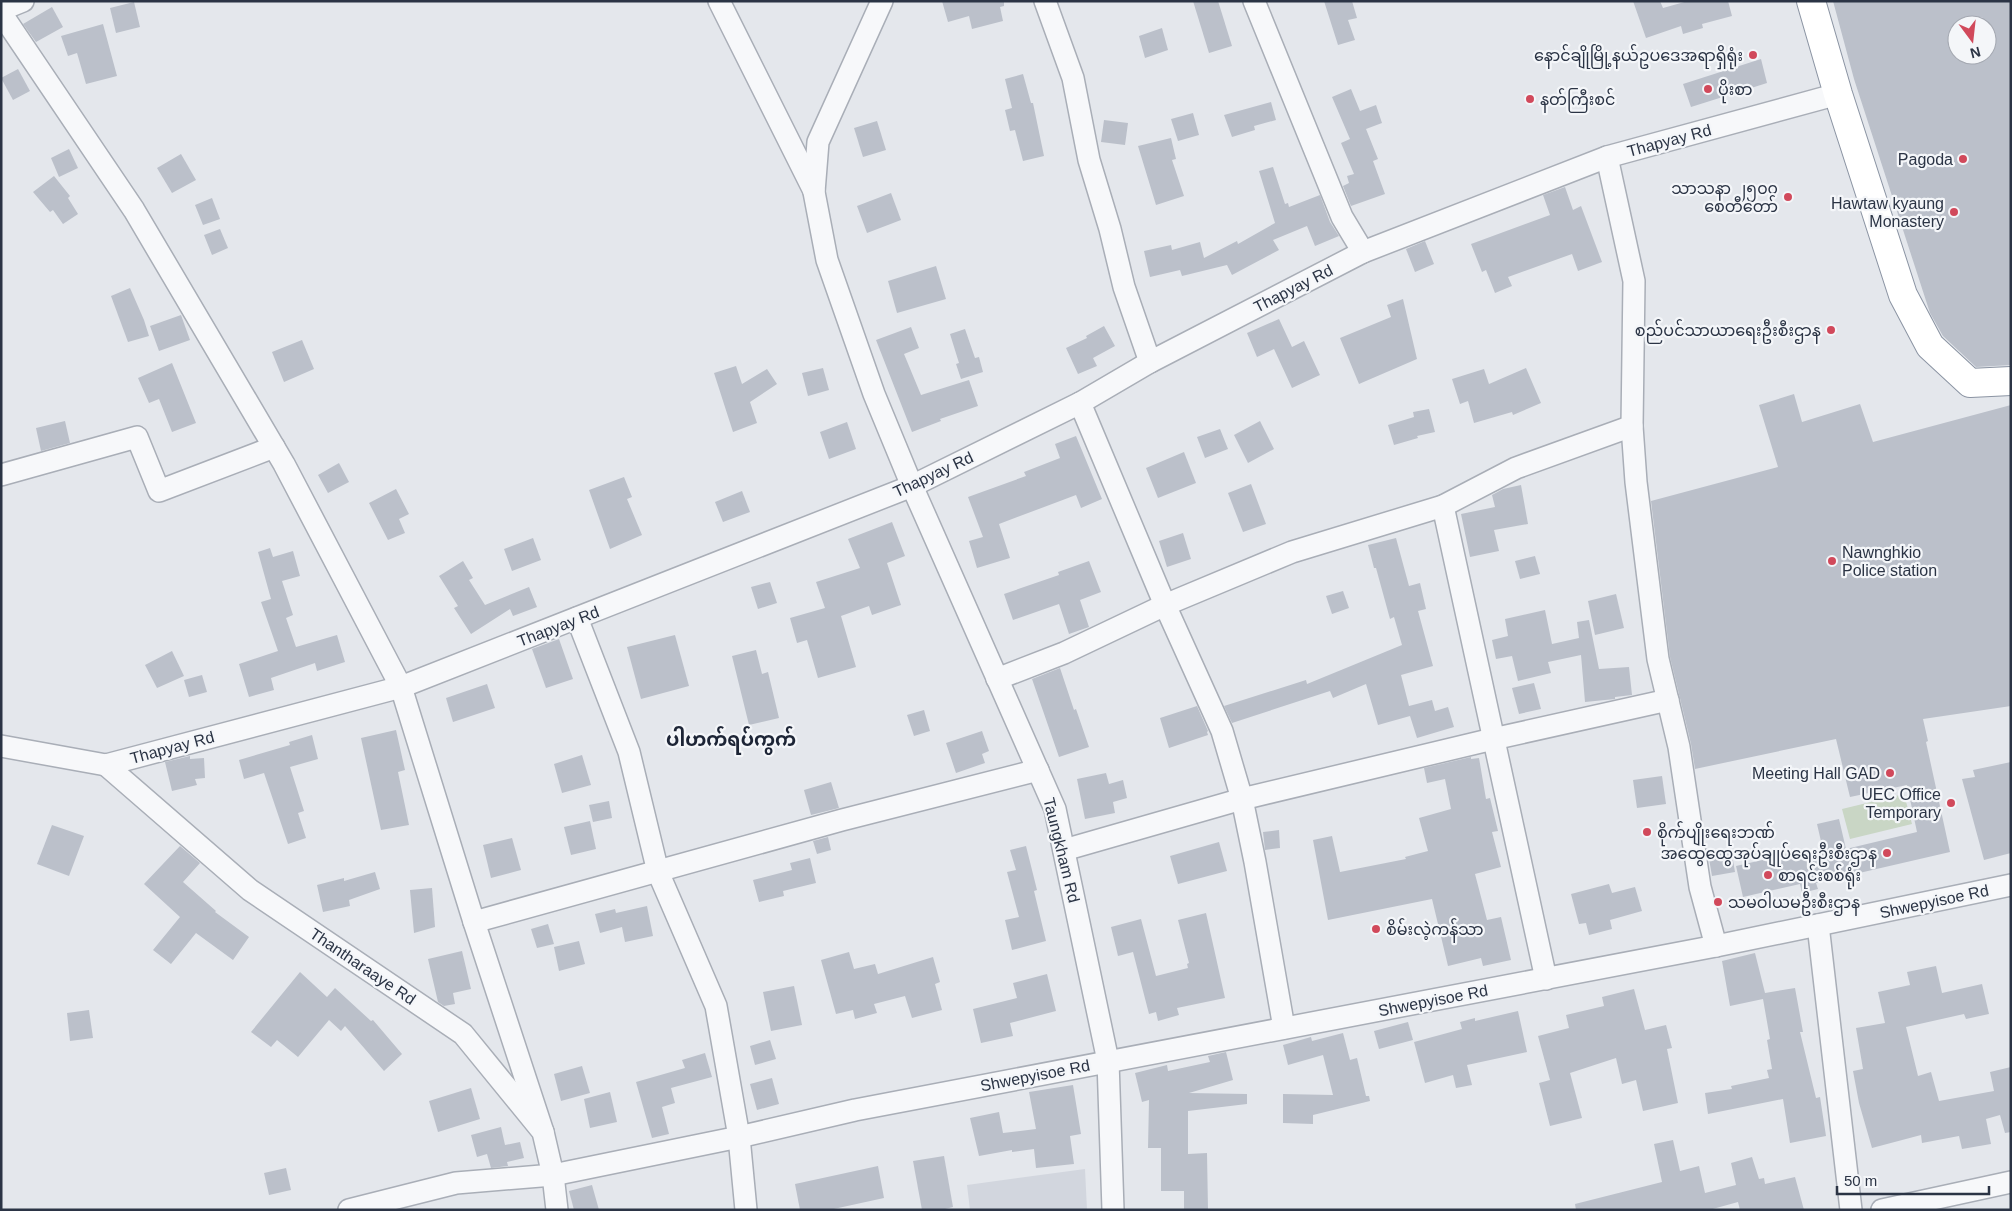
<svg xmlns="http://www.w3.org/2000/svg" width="2012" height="1211" font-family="Arial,'Noto Sans Myanmar',sans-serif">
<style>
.built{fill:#d2d6de}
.green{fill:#c9d6c5}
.building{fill:#bbc0ca;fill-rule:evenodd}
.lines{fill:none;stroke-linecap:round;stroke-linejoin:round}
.minor-casing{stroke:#a9aeb7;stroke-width:24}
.trunk-casing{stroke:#8b94a3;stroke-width:30}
.minor{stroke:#f7f8fa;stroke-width:21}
.trunk{stroke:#fff;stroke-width:28}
.poi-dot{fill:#d1495b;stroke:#f4f6f9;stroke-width:2}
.labels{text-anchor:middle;stroke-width:4.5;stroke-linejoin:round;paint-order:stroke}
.poi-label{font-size:16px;fill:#2b3445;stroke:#f4f6f9;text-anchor:end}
.street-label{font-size:16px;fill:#2b3445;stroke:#f4f6f9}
.quarter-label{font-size:19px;font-weight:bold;fill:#1d2536;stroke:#f4f6f9}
</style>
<rect width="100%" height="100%" fill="#e4e7ec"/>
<!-- built -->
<polygon class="built" points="1085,1169 1087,1210 970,1210 967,1185"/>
<!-- green -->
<polygon class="green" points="1904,794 1912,824 1850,839 1842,809"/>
<!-- building -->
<g class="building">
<polygon points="942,1 1004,1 1004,6 1000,7 1003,21 972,29 969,16 948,22"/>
<polygon points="1193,1 1218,1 1232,46 1209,53"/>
<polygon points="1324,1 1352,1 1357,18 1348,20 1355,40 1338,45"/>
<polygon points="1633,1 1660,1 1663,8 1688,1 1728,1 1732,16 1702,24 1703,28 1683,34 1681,26 1646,38"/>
<path d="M1833 1H2011V365L1976 367 1943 336 1930 313 1854 79ZM1957 25H1987V55H1957Z"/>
<polygon points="134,2 140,27 116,33 110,8"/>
<polygon points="52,7 63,27 36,42 23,24"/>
<polygon points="103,24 117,76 86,84 77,53 68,56 61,36"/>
<polygon points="1162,28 1168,50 1145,58 1139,36"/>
<polygon points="1761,59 1767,83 1691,107 1683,84"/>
<polygon points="18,69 30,91 13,100 1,78"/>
<polygon points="1023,74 1031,103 1033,103 1044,156 1023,161 1015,130 1010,131 1005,110 1012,108 1005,79"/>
<polygon points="1351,89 1360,111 1376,105 1382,123 1366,129 1378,159 1373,161 1385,194 1351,206 1343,186 1349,183 1347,176 1354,174 1341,143 1350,139 1332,97"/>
<polygon points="1271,102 1276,120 1254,126 1255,130 1232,137 1224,115"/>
<polygon points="1193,113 1199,135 1178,141 1171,119"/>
<polygon points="1104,120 1128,123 1125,145 1101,142"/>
<polygon points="877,121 886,150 863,157 854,128"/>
<polygon points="1171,138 1176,159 1172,160 1184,196 1156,205 1138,146"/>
<polygon points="69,149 78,168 59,177 51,158"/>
<polygon points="181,154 196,180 172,193 157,168"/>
<polygon points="1273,167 1285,204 1288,203 1289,207 1320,195 1330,222 1339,236 1315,246 1307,226 1273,240 1279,250 1232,275 1227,265 1182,276 1180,270 1150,277 1144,251 1171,245 1172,250 1200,242 1204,258 1237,241 1238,244 1275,223 1259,171"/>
<polygon points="54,176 70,196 68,198 78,214 63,224 53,210 50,212 33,192"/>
<polygon points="1565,187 1573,210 1581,206 1602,262 1578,271 1572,254 1508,277 1512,286 1495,293 1486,270 1482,272 1471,244 1550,215 1543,195"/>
<polygon points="891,193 901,220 867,233 857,206"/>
<polygon points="212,198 220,219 203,225 195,205"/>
<polygon points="220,229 228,248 212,255 204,235"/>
<polygon points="1425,241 1434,264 1415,272 1406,249"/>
<polygon points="936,266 946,299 897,313 888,281"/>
<polygon points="130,288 144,320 149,336 128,342 111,296"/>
<polygon points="1403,299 1417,359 1359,384 1340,338 1391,317 1387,305"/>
<polygon points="181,315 190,340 159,351 150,326"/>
<polygon points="1279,319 1292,347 1304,341 1320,375 1292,388 1274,349 1257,357 1247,333"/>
<polygon points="1104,326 1115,346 1093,358 1097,366 1078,374 1066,348 1087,338 1086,336"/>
<polygon points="911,327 919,348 904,354 921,395 969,380 978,406 940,419 941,421 912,432 876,340"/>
<polygon points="965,329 975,358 979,357 983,372 961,379 956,364 959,363 950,334"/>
<polygon points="302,340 314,369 284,382 272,352"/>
<polygon points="172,363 196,423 172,432 159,399 149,403 138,378"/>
<polygon points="736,366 742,384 767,369 777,384 750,402 757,423 733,432 714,373"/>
<polygon points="823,368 829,390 808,396 802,373"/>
<polygon points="1526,368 1541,403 1513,415 1512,412 1474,423 1468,401 1460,404 1452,379 1484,369 1489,384"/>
<polygon points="1794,394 1802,422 1860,404 1873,442 2011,405 2011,706 1923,719 1928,741 1926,742 1950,852 1816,883 1818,889 1802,893 1800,884 1743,897 1736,866 1789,854 1789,858 1823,850 1817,824 1839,819 1846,849 1917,832 1907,785 1850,797 1836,739 1695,769 1691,744 1670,657 1651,501 1778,467 1759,405"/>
<polygon points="1429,409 1435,432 1417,436 1418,438 1394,445 1388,425 1414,417 1413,412"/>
<polygon points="65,421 70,443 41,451 36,428"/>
<polygon points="1260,421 1274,449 1248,463 1234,435"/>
<polygon points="847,422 856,449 829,459 820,432"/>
<polygon points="1220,429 1228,449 1205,458 1197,437"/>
<polygon points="1076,436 1102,499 1081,508 1076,495 999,524 1010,558 977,568 969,541 983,537 968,497 1026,476 1024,472 1060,458 1055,444"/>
<polygon points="1184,452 1196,483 1158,498 1146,468"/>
<polygon points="339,463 349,482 328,493 318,475"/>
<polygon points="624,477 632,497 627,499 642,535 610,549 589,490"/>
<polygon points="1251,484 1266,524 1243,532 1228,493"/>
<polygon points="1521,485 1528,524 1494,530 1499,551 1470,557 1461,514 1495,507 1492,495 1503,489"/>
<polygon points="396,489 409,514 399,519 405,533 388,540 369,503"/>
<polygon points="742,491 750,512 723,522 715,502"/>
<polygon points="892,522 905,556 887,563 901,605 872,615 869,606 841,616 856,667 818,678 807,640 797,643 790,618 825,608 816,582 860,568 848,539"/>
<polygon points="1183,533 1191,559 1167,567 1159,541"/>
<polygon points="533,538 541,560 512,571 504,549"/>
<polygon points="1396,538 1409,586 1420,583 1426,609 1418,611 1433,666 1401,675 1409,706 1432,700 1435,711 1448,707 1454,727 1417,738 1410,716 1378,725 1366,684 1333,698 1330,691 1232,723 1224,706 1306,680 1307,684 1402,645 1394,617 1390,619 1376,568 1374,568 1368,545"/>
<polygon points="270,548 273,557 293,551 300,576 282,581 293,615 286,618 296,647 337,635 345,662 317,671 315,663 271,678 274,690 249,697 239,664 278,651 261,602 271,599 258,552"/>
<polygon points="1535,556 1540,574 1520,579 1515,561"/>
<polygon points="463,561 473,578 469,580 485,605 529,587 537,607 513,616 510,609 471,634 454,608 458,606 439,576"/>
<polygon points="1089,561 1101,592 1080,600 1089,627 1069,634 1059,604 1013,620 1004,594 1059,575 1058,572"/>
<polygon points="770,582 777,603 758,609 751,587"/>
<polygon points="1343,591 1349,608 1332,614 1326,596"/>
<polygon points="1616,594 1624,628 1595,635 1588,601"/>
<polygon points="1545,610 1552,644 1579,638 1577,622 1589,620 1599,669 1629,667 1632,695 1615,697 1615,699 1585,702 1581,655 1548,662 1551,673 1518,681 1512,656 1496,659 1492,640 1508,636 1505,619"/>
<polygon points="675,635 689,686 641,699 627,647"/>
<polygon points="559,639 573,679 546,688 532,649"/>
<polygon points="756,650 762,674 768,672 779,718 749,725 732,656"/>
<polygon points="172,651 184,676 157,688 145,665"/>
<polygon points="1060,668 1074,710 1076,709 1089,747 1059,757 1032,679"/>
<polygon points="202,675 207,692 189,697 184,680"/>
<polygon points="1534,683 1541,709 1519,714 1512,688"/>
<polygon points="487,684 495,708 453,722 446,698"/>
<polygon points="1197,706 1208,731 1207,732 1208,735 1169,748 1160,718"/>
<polygon points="924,710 930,731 914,736 907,715"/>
<polygon points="396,730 405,770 398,772 409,825 381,830 361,738"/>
<polygon points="982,731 989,751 982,754 985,763 956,773 946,743"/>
<polygon points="312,735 318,759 290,767 304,811 298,813 306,838 288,844 264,773 244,779 239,760 290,745 289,742"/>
<polygon points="582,755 591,785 562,793 554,764"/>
<polygon points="190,756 190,759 204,758 205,778 195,779 197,785 172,791 165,762"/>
<polygon points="1471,757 1471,759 1479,758 1486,799 1490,798 1498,831 1492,832 1501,867 1475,874 1487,920 1501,917 1511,960 1483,966 1481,958 1448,966 1432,899 1328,920 1313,840 1332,836 1340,872 1406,859 1405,857 1428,851 1419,818 1451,809 1445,779 1427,783 1424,768"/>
<polygon points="2011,762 2011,853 1984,860 1962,779 1975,777 1973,770"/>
<polygon points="1106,773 1109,784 1123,780 1127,798 1113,802 1115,813 1085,819 1077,779"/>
<polygon points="1662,776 1666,804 1637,808 1633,780"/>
<polygon points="831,782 839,808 811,815 804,790"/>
<polygon points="609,801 612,818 593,822 589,805"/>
<polygon points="590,821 596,849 571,855 564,827"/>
<polygon points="52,825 84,836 69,876 37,864"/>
<polygon points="1279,830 1280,848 1265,850 1263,832"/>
<polygon points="828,837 831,850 817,854 813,841"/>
<polygon points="512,838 521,870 491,878 483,845"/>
<polygon points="1219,842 1227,871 1178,884 1170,856"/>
<polygon points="180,846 200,863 183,882 216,911 215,912 249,937 233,960 196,933 171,964 153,950 180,917 144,884"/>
<polygon points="1026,846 1037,890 1034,891 1046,941 1012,950 1005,920 1019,917 1007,872 1016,870 1010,850"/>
<polygon points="1731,849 1735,872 1712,876 1708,853"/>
<polygon points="810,858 816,883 783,891 784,896 759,902 753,880 792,870 790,863"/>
<polygon points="375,872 380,889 349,900 350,906 323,912 317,885 344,878 344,881"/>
<polygon points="1609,884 1612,893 1635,887 1642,911 1610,920 1612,929 1589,935 1586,923 1579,924 1571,894"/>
<polygon points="432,888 435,927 414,933 410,890"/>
<polygon points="647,906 653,936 625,942 622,927 600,933 595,914 615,909 616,913"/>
<polygon points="1206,913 1225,998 1177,1008 1179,1015 1158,1021 1156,1012 1149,1014 1133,952 1118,956 1111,927 1141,919 1156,976 1188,968 1187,964 1189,963 1178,920"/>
<polygon points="548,924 554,944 537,948 531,929"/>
<polygon points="579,941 585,964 559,971 554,947"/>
<polygon points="462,951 471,989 453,993 455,1004 444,1006 438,1002 428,959"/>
<polygon points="849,952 854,969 875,964 878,974 933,957 940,982 935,984 942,1010 912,1018 905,996 874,1004 877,1013 855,1019 853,1010 836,1014 821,960"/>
<polygon points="1755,953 1765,993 1795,988 1803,1032 1800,1032 1816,1098 1820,1097 1826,1136 1790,1143 1783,1099 1708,1114 1705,1093 1732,1089 1731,1086 1769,1078 1767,1070 1772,1069 1767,1040 1770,1039 1763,999 1730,1006 1722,961"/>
<polygon points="1936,966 1942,993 1982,984 1989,1014 1966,1019 1964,1014 1906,1027 1918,1076 1931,1072 1939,1101 1994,1091 1990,1072 2011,1067 2011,1132 2005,1133 2000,1115 1986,1119 1991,1144 1962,1149 1959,1136 1922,1143 1921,1135 1872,1148 1859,1103 1853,1071 1863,1069 1856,1028 1885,1023 1878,992 1910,985 1907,972"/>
<polygon points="300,972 327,997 335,988 371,1021 373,1020 402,1054 384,1071 345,1026 341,1031 329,1020 298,1057 277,1040 271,1047 251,1032"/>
<polygon points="1047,974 1056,1011 1010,1023 1013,1036 981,1043 973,1009 1017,998 1013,983"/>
<polygon points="794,986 802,1025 771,1031 763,992"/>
<polygon points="1634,989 1645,1030 1666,1025 1672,1048 1667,1049 1678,1103 1643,1111 1636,1080 1622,1084 1616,1058 1570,1073 1582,1118 1550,1126 1539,1083 1550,1080 1538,1036 1569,1028 1566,1015 1604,1006 1602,997"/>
<polygon points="89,1010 93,1038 70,1041 67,1013"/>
<polygon points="1518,1011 1527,1052 1467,1065 1472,1085 1456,1088 1453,1075 1425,1083 1414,1042 1462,1029 1460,1022 1475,1018 1475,1021"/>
<polygon points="1408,1022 1413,1040 1379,1049 1374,1031"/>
<polygon points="1343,1033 1350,1060 1357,1058 1366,1096 1369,1096 1370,1101 1313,1115 1313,1124 1283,1123 1283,1094 1333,1095 1323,1055 1288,1065 1283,1045 1311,1037 1312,1041"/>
<polygon points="770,1040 776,1059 755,1065 750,1046"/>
<polygon points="1226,1052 1233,1080 1189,1093 1247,1094 1247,1104 1188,1111 1188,1154 1207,1153 1208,1210 1184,1210 1184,1191 1161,1191 1161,1148 1148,1148 1149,1100 1142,1102 1135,1073 1167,1065 1168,1071 1210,1062 1208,1056"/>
<polygon points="705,1053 712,1077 671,1088 675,1103 662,1107 669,1134 652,1138 636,1082 685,1068 682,1060"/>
<polygon points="582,1066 590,1093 561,1101 554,1074"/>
<polygon points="772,1078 779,1104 757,1110 750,1084"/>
<polygon points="1073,1085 1081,1134 1070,1136 1074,1164 1036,1168 1034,1149 1012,1152 1012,1150 979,1156 970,1118 999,1112 1003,1133 1036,1129 1029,1092"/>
<polygon points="471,1088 480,1119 438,1132 429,1101"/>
<polygon points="610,1092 617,1122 590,1128 584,1099"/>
<polygon points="501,1127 505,1145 520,1142 524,1158 507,1162 508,1166 491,1168 487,1154 477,1157 471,1135"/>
<polygon points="1673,1140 1680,1171 1699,1166 1705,1193 1736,1185 1731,1163 1752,1157 1759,1179 1764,1178 1765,1184 1795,1177 1804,1210 1740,1210 1738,1202 1709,1210 1576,1210 1575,1204 1662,1182 1654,1144"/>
<polygon points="944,1156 953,1207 941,1210 922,1210 913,1161"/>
<polygon points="878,1166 884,1198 829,1210 800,1210 795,1184"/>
<polygon points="286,1168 291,1190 269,1195 264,1173"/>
<polygon points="592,1185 599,1210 574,1210 569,1191"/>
</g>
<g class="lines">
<defs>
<g id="minor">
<polyline points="719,1 814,191"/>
<polyline points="882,1 818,142 814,192 827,260 874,394 912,486 1055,809 1108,1061 1113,1210"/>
<polyline points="1045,1 1073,78 1089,160 1110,229 1124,287 1150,362"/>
<polyline points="1254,1 1342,217 1363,252"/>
<polyline points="1,10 23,1"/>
<polyline points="1,13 134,210 284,464 401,687 474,922 543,1132"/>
<polyline points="1607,157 1634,281 1632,426 1636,482 1658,659 1679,747 1700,887 1716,946"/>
<polyline points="1080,403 1165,605 1222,731 1242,799 1255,862 1284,1028"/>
<polyline points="1,475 137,437 159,491 274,447"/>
<polyline points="1443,506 1546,979"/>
<polyline points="577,618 629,752 658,872 716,1006 739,1137 746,1210"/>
<polyline points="997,679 1064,653 1165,605 1292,552 1443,506 1516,468 1632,426"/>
<polyline points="1,746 106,765 401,687 912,486 1080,403 1150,362 1363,252 1607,157 1838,94"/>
<polyline points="106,765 250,890 463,1034 543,1132 553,1175 557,1210"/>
<polyline points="1064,850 1242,799 1493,739 1668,700"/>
<polyline points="474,922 842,820 1038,770"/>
<polyline points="1818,925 1851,1210"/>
<polyline points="349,1210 456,1183 553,1175 739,1137 855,1110 1716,946 2011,885"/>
<polyline points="1882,1210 2011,1182"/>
</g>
<polyline id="trunk" points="1811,1 1838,94 1903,295 1930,346 1970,383 2011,381"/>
</defs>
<!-- minor casing -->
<use href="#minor" class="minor-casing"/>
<!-- trunk casing -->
<use href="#trunk" class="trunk-casing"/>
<!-- minor -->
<use href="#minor" class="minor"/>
<!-- trunk -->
<use href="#trunk" class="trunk"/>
</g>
<!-- markers -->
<g class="poi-dot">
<circle cx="1753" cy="55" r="5"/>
<circle cx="1708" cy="89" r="5"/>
<circle cx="1530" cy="99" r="5"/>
<circle cx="1963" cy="159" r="5"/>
<circle cx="1788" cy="197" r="5"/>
<circle cx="1954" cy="212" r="5"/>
<circle cx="1831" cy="330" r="5"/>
<circle cx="1832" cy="561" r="5"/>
<circle cx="1890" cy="773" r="5"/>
<circle cx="1951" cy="803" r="5"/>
<circle cx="1647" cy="832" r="5"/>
<circle cx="1887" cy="853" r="5"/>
<circle cx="1768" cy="875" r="5"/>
<circle cx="1718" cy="902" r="5"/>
<circle cx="1376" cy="929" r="5"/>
</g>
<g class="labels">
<!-- poi labels -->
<g class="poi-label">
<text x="1743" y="61">နောင်ချိုမြို့နယ်ဥပဒေအရာရှိရုံး</text>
<text x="1718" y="95" text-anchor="start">ပိုးစာ</text>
<text x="1540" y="105" text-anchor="start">နတ်ကြီးစင်</text>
<text x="1953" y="165">Pagoda</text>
<text x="1778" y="194">သာသနာ ၂၅၀၀<tspan x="1778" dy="18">စေတီတော်</tspan></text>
<text x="1944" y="209">Hawtaw kyaung<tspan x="1944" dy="18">Monastery</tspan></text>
<text x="1821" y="336">စည်ပင်သာယာရေးဦးစီးဌာန</text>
<text x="1842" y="558" text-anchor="start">Nawnghkio<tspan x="1842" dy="18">Police station</tspan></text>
<text x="1880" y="779">Meeting Hall GAD</text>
<text x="1941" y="800">UEC Office<tspan x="1941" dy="18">Temporary</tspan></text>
<text x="1657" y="838" text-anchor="start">စိုက်ပျိုးရေးဘဏ်</text>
<text x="1877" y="859">အထွေထွေအုပ်ချုပ်ရေးဦးစီးဌာန</text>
<text x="1778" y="881" text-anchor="start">စာရင်းစစ်ရုံး</text>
<text x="1728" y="908" text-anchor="start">သမဝါယမဦးစီးဌာန</text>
<text x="1386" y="935" text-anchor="start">စိမ်းလဲ့ကန်သာ</text>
</g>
<!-- street labels -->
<g class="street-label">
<text transform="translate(1669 140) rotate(-15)" y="6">Thapyay Rd</text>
<text transform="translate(1293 288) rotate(-27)" y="6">Thapyay Rd</text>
<text transform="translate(933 474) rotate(-25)" y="6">Thapyay Rd</text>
<text transform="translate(558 626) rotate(-21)" y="6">Thapyay Rd</text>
<text transform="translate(172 747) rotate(-15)" y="6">Thapyay Rd</text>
<text transform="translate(1062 850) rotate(76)" y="6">Taungkham Rd</text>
<text transform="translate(1934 901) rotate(-12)" y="6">Shwepyisoe Rd</text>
<text transform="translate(363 966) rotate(34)" y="6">Thantharaaye Rd</text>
<text transform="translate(1433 1000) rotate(-11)" y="6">Shwepyisoe Rd</text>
<text transform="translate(1035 1075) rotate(-11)" y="6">Shwepyisoe Rd</text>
</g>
<!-- quarter labels -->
<g class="quarter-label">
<text x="731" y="746">ပါဟက်ရပ်ကွက်</text>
</g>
</g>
<!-- border -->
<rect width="2012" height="1211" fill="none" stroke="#2b3445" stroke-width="5"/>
<!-- north arrow -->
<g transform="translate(1972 40) rotate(165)"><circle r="24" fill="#f4f6f9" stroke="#a4a8b1"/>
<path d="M0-4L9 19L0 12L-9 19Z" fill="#d1495b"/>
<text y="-8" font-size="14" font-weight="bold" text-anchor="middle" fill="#2b3445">N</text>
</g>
<!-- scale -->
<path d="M1837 1186v8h152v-8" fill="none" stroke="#2b3445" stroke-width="2.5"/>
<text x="1844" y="1186" font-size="15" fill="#2b3445" stroke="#f4f6f9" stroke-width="4" paint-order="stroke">50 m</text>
</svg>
